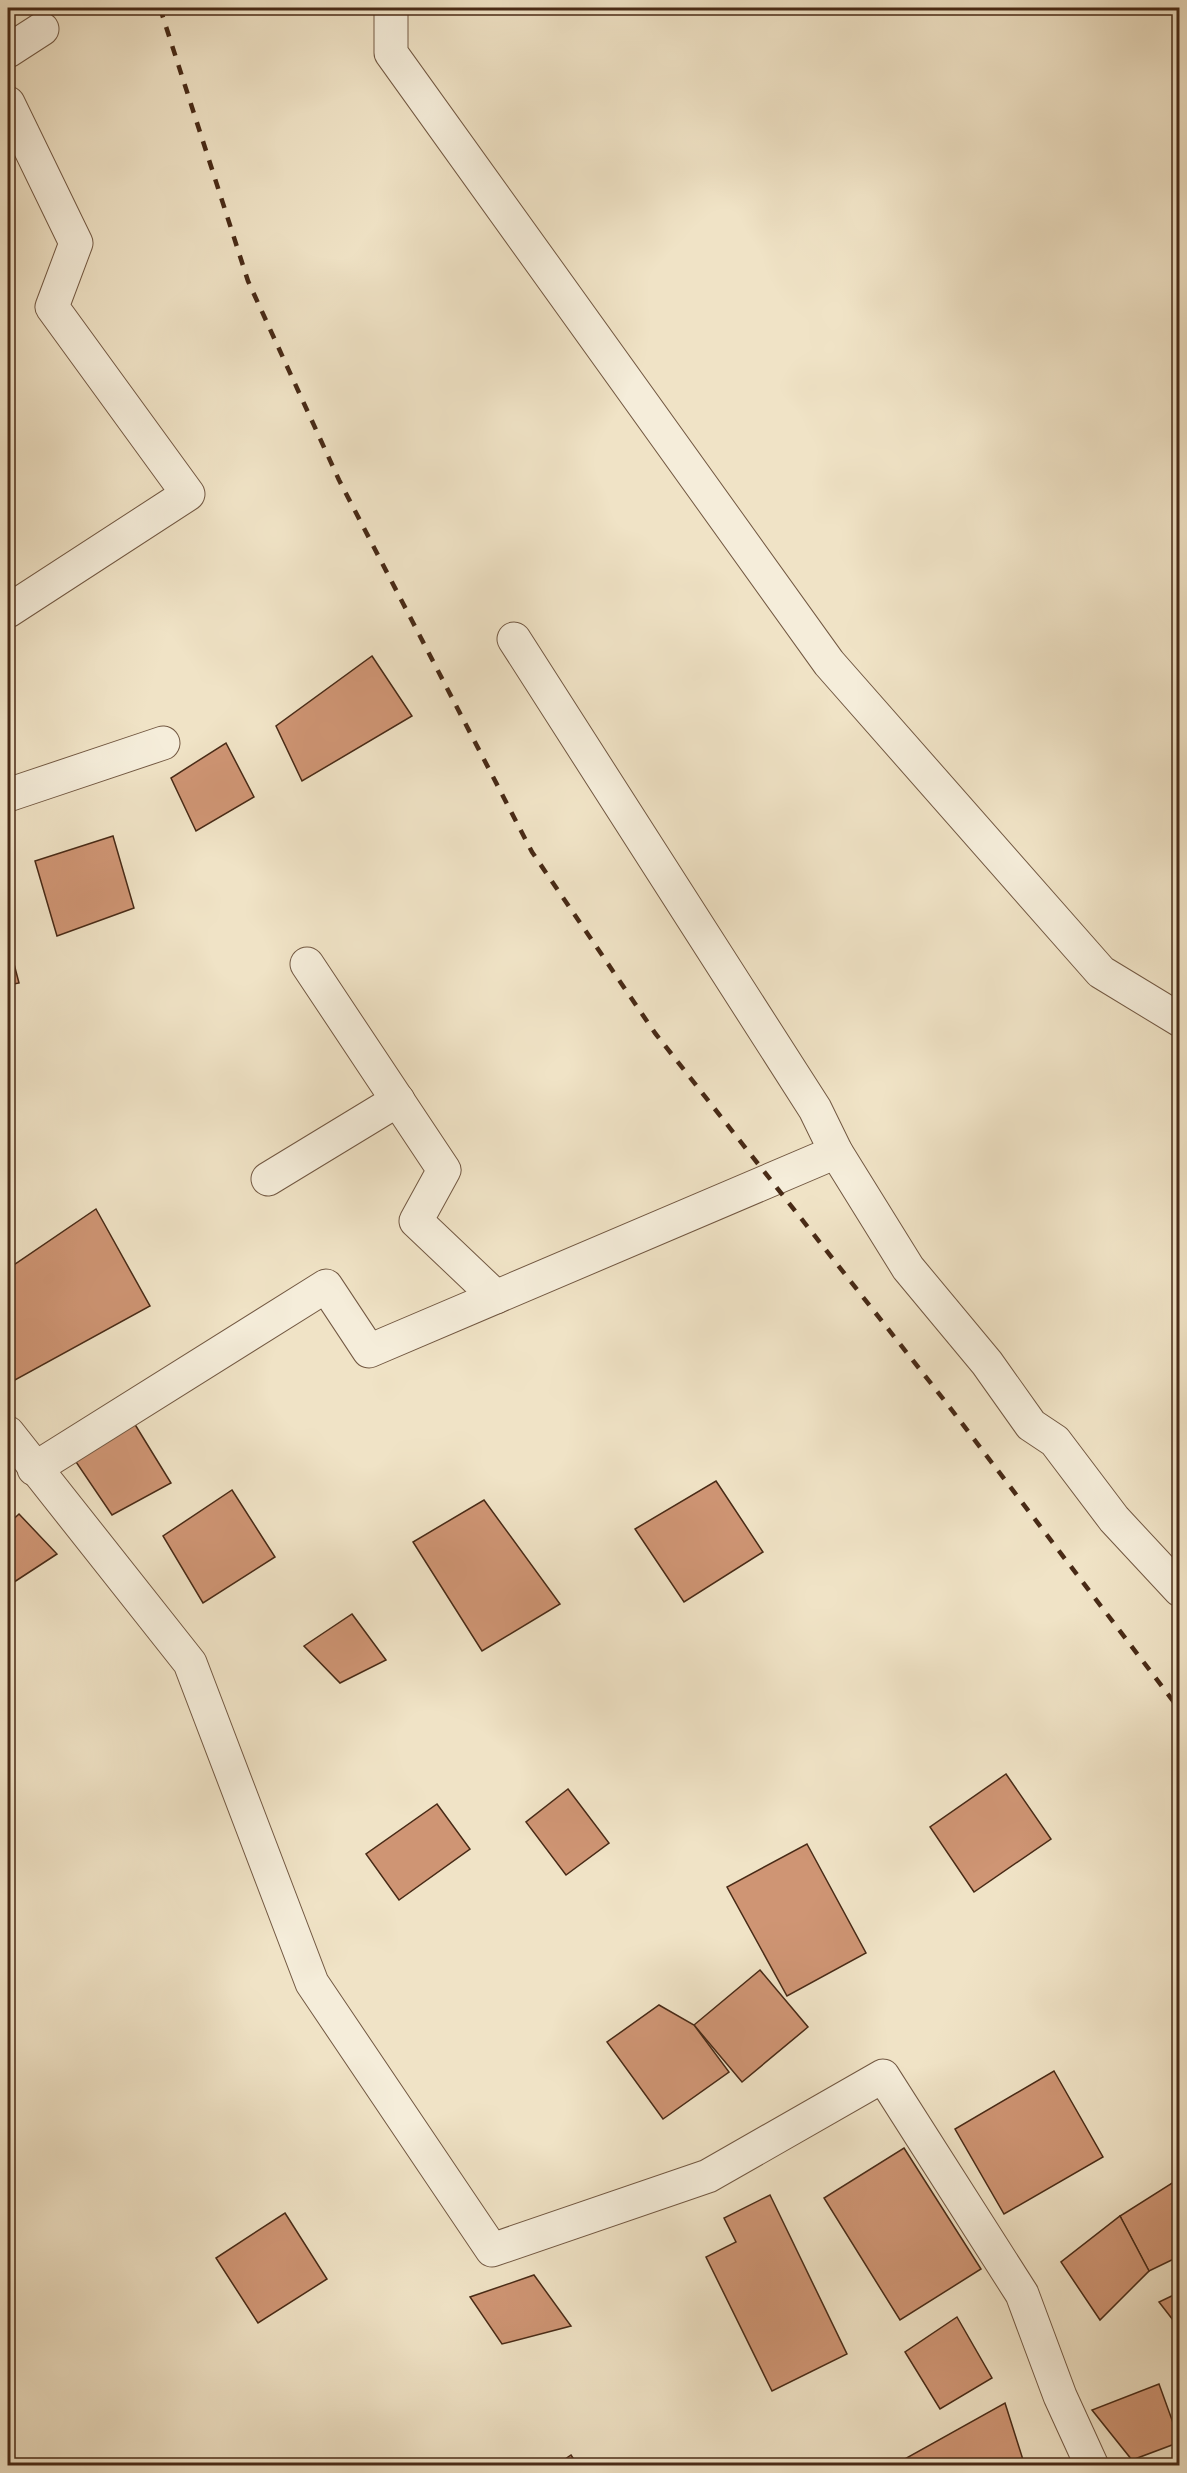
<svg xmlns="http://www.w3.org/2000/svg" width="1187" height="2473" font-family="'EB Garamond',serif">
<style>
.building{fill:#cf9574;stroke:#482a16;stroke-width:1.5}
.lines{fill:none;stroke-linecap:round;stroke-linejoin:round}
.minor-casing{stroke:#725842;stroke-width:35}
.minor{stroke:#f5edda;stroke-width:33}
.rail{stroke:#482a16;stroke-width:4.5;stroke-dasharray:10 10;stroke-linecap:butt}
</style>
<rect width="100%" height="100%" fill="#f0e3c6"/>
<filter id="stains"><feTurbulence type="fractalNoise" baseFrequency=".00333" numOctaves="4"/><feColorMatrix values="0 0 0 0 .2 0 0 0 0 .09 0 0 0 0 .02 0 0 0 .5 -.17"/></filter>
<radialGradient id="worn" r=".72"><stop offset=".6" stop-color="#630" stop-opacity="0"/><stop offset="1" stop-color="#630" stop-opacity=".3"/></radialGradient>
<!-- building -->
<g class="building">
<polygon points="372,656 412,716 302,781 276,726"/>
<polygon points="226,743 254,797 196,831 171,778"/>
<polygon points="113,836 134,908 57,936 35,861"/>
<polygon points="8,941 19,983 8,985"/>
<polygon points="96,1209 150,1306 15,1380 8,1364 8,1269"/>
<polygon points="131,1418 171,1483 112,1515 72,1456"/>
<polygon points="716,1481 763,1552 684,1602 635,1529"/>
<polygon points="232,1490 275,1557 203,1603 163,1536"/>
<polygon points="484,1500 560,1604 482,1651 413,1542"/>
<polygon points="19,1514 57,1554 8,1586 8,1524"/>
<polygon points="352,1614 386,1660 340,1683 304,1646"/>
<polygon points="1006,1774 1051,1839 974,1892 930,1827"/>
<polygon points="568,1789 609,1843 566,1875 526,1822"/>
<polygon points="437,1804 470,1849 399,1900 366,1854"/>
<polygon points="807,1844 866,1953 787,1996 727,1887"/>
<polygon points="760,1970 808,2027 742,2082 694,2025"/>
<polygon points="659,2005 694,2025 729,2072 663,2119 607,2042"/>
<polygon points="1054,2071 1103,2157 1004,2214 955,2129"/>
<polygon points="904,2148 981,2269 900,2320 824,2198"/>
<polygon points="1180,2178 1180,2256 1149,2271 1120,2216"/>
<polygon points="770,2195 847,2354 772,2391 706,2257 736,2242 724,2218"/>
<polygon points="285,2213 327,2279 258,2323 216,2258"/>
<polygon points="1120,2216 1149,2271 1100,2320 1061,2262"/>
<polygon points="534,2275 571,2326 502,2344 470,2297"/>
<polygon points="1180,2292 1180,2329 1159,2302"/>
<polygon points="957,2317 992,2378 940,2409 905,2352"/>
<polygon points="1159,2384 1180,2442 1132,2460 1092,2410"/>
<polygon points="1005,2403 1025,2466 903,2466 901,2461"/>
<polygon points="571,2455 578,2466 555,2466"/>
<polygon points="1180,2460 1180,2466 1166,2466"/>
</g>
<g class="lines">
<defs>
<g id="minor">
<polyline points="391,8 391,53 829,663 1101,972 1180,1020"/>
<polyline points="8,51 42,29"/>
<polyline points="8,103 76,243 52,307 188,494 8,611"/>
<polyline points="514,639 815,1109 836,1152 908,1268 987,1363 1031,1425 1055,1441 1114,1519 1180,1590"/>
<polyline points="8,795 163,743"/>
<polyline points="307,964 444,1170 416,1221 496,1297"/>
<polyline points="268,1179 398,1100"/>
<polyline points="8,1433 190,1663 312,1983 492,2250 708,2176 883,2076 1022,2294 1060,2396 1092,2466"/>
<polyline points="34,1469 326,1286 369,1351 836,1152"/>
</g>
</defs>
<!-- minor casing -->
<use href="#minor" class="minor-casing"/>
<!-- minor -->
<use href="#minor" class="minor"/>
<!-- rail -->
<polyline class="rail" points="160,8 248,281 339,480 532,852 655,1033 948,1405 1180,1710"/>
</g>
<!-- margin -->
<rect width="1187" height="2473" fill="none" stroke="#f0e3c6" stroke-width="30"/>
<rect x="9" y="9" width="1169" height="2455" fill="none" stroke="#482a16" stroke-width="3"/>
<rect x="15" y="15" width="1157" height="2443" fill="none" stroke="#482a16" stroke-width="1.5"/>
<rect width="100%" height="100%" filter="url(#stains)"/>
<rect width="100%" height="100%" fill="url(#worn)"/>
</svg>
